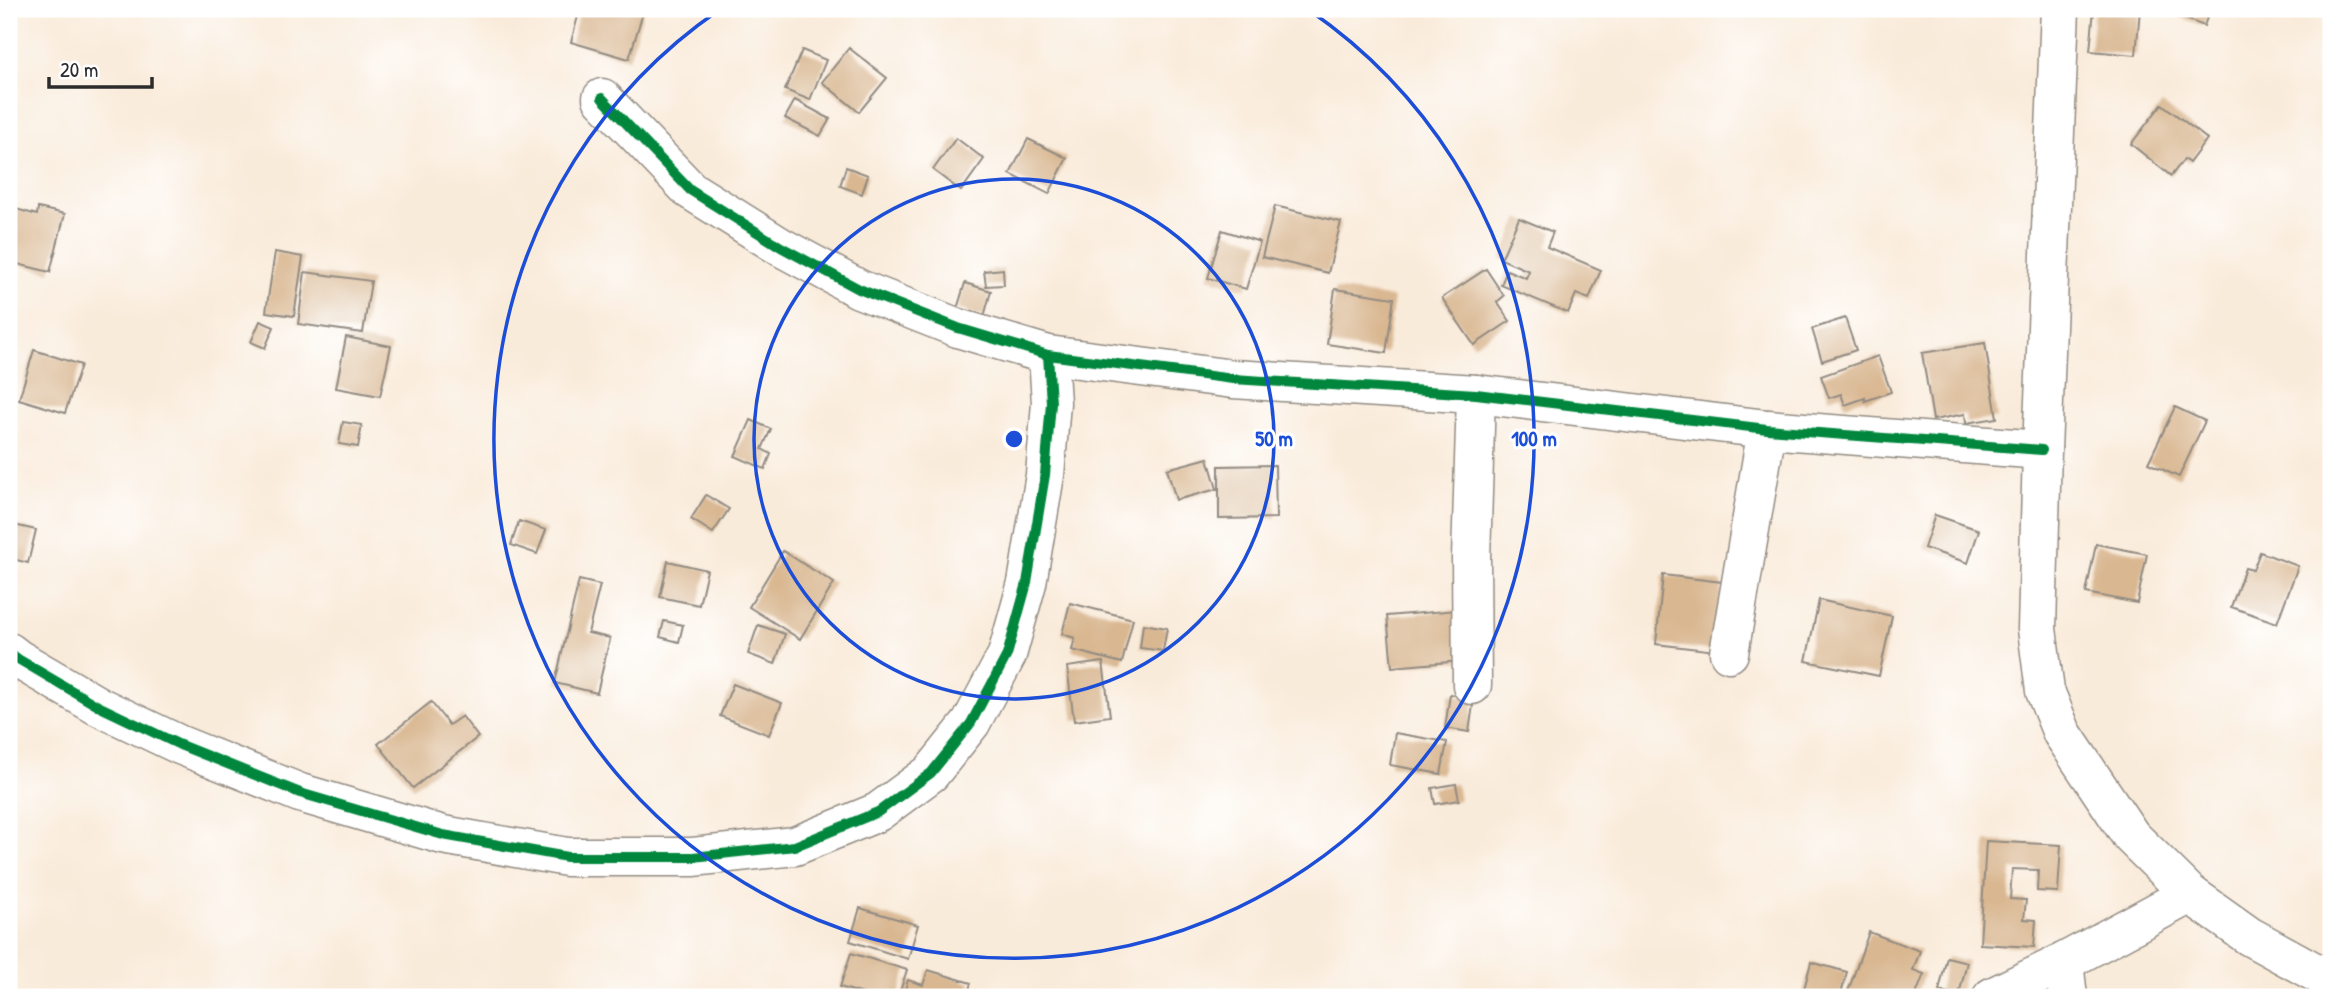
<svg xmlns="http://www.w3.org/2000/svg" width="2340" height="1006" font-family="'Patrick Hand',sans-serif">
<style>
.building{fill:#d9b791}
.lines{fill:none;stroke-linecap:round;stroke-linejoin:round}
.minor-casing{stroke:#928b82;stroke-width:41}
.minor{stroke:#fff;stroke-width:38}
.cycleway-casing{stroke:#fff;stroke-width:15}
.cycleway{stroke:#00873e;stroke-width:10}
.ring{fill:none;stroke:#1d4ed8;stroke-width:3.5}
.centre{fill:#1d4ed8;stroke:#fff;stroke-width:3.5}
.ring-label{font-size:21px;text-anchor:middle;font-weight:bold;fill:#1d4ed8;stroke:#fff;stroke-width:6;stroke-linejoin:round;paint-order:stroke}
</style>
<rect width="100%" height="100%" fill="#fff"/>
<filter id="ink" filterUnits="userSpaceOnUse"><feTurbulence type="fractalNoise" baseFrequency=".0143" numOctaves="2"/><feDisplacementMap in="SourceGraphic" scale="14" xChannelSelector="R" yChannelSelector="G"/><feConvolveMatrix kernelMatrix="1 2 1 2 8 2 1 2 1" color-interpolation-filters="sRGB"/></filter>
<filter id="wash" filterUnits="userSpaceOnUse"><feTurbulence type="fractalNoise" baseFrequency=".00686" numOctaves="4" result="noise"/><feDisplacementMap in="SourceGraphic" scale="28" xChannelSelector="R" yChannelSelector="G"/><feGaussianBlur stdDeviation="1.57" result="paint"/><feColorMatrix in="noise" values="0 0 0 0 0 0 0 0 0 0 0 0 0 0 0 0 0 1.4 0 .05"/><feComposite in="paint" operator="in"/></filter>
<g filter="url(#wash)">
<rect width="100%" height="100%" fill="#f9ebda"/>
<g id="blocks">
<!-- building -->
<g class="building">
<polygon points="580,9 644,9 629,59 571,42"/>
<polygon points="2094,9 2140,9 2136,55 2090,51"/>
<polygon points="2183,9 2201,9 2209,12 2204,26 2180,17"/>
<polygon points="849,48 887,78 859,112 822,82"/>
<polygon points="802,50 826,60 810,100 785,90"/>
<polygon points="795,100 830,119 820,136 785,118"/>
<polygon points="2162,104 2207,139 2189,163 2184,159 2171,176 2131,144"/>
<polygon points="956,138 984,159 961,191 933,170"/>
<polygon points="1028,139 1067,158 1049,194 1010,174"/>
<polygon points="846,167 868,175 862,194 840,186"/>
<polygon points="1275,206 1341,222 1328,273 1262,257"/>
<polygon points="9,207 37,215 38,208 65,214 50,272 9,262"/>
<polygon points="1519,218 1553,232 1547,247 1601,270 1589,299 1576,294 1568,313 1501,285 1507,270 1526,278 1529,271 1501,259"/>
<polygon points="1222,230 1260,242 1246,289 1208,278"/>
<polygon points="275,252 303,257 294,316 266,312"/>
<polygon points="1003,269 1004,285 986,286 984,271"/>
<polygon points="1486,269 1504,296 1497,302 1510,321 1474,345 1442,298"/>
<polygon points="305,272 371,281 363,333 298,324"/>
<polygon points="965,283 991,291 984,317 957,309"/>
<polygon points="1335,289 1394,298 1386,353 1327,344"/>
<polygon points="1845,318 1856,350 1822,361 1812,329"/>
<polygon points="260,321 274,327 265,348 251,342"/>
<polygon points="346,337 391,346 380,396 336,388"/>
<polygon points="1985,343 1997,418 1966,423 1965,414 1933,420 1922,353"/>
<polygon points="34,350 81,365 65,413 19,399"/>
<polygon points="1878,356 1891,392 1865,401 1865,398 1845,405 1841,394 1829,398 1821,376"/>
<polygon points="2175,407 2205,421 2179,477 2148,463"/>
<polygon points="751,420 771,429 762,449 771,454 765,469 735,456"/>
<polygon points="343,422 362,425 358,447 339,444"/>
<polygon points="1208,458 1217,489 1176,500 1167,469"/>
<polygon points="1275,465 1276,518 1219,519 1219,466"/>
<polygon points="706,495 729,509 713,533 691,519"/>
<polygon points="1935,515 1979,530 1968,563 1924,548"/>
<polygon points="519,521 546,530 537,554 511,545"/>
<polygon points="14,525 36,530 28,563 9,558 9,544"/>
<polygon points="2096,544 2147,554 2137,603 2086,593"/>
<polygon points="783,551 834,583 800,639 749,607"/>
<polygon points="2260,552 2298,566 2277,623 2231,607 2245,568 2253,570"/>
<polygon points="668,561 707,570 699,605 660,597"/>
<polygon points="1663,575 1722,582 1715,651 1656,644"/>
<polygon points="579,580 600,585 588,633 610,638 597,693 555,683"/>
<polygon points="1819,600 1892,616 1879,676 1806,661"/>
<polygon points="1070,603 1133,619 1122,663 1072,650 1075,638 1062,634"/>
<polygon points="1457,610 1461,661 1392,667 1387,616"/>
<polygon points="664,621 683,625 679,642 660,637"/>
<polygon points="1143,624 1167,628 1163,651 1140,648"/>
<polygon points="758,625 785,634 775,664 748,654"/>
<polygon points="1103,662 1110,716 1074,721 1067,667"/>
<polygon points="733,684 782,703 769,735 720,716"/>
<polygon points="1450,694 1474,698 1469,732 1445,728"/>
<polygon points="431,702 449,725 462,716 478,737 413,788 378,744"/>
<polygon points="1395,733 1447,742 1441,774 1390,765"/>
<polygon points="1456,784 1459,800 1435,804 1432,788"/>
<polygon points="1986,841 2061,845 2058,892 2037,891 2038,870 2012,869 2010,899 2026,900 2024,919 2036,920 2034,947 1980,944"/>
<polygon points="860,908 918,925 908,959 850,941"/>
<polygon points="1869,932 1920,951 1913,970 1924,974 1915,997 1846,997"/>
<polygon points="851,953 907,970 898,997 873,997 840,987"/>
<polygon points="1947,957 1967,962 1959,995 1939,991"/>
<polygon points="1811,962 1847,972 1840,997 1802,997"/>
<polygon points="928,970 971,983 967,997 903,997 908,980 923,985"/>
</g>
</g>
</g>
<g filter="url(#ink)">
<use href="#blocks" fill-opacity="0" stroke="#928b82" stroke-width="2"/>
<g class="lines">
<defs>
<g id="minor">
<polyline points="2060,9 2042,450 2037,629 2045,691 2062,733 2131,836 2190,894 2249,936 2331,981"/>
<polyline points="602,98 690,190 781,247 859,289 958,328 1048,355 1233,379 1476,394 1767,429 2042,450"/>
<polyline points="9,652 18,659 98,706 180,745 300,793 443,835 567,857 693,857 795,846 878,812 931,773 971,723 1007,655 1027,583 1045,475 1051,403 1048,355"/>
<polyline points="1729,653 1767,429"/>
<polyline points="1472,685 1471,559 1476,394"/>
<polyline points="2064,962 2068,997"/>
<polyline points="1992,997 2064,962 2190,894"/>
</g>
</defs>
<!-- minor casing -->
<use href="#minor" class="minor-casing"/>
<!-- minor -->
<use href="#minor" class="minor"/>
<defs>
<g id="cycleway">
<polyline points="602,98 690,190 781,247 859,289 958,328 1048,355 1233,379 1476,394 1767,429 2042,450"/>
<polyline points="9,652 18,659 98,706 180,745 300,793 443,835 567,857 693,857 795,846 878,812 931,773 971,723 1007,655 1027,583 1045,475 1051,403 1048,355"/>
</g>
</defs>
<!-- cycleway casing -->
<use href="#cycleway" class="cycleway-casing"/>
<!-- cycleway -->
<use href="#cycleway" class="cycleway"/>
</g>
</g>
<!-- distance rings -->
<g class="ring">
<circle cx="1014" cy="439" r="260"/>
<path d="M1309 10A520 520 0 1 1 719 10"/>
</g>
<circle cx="1014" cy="439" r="10" class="centre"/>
<g class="ring-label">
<text x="1274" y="446">50 m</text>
<text x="1534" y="446">100 m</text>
</g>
<!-- margin -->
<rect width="2340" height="1006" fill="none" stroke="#fff" stroke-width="35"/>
<!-- scale -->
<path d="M49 77v10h103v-10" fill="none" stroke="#2b2b2b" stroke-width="3.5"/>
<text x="60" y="77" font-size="21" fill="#2b2b2b" stroke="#ffffff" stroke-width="5" paint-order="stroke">20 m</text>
</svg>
